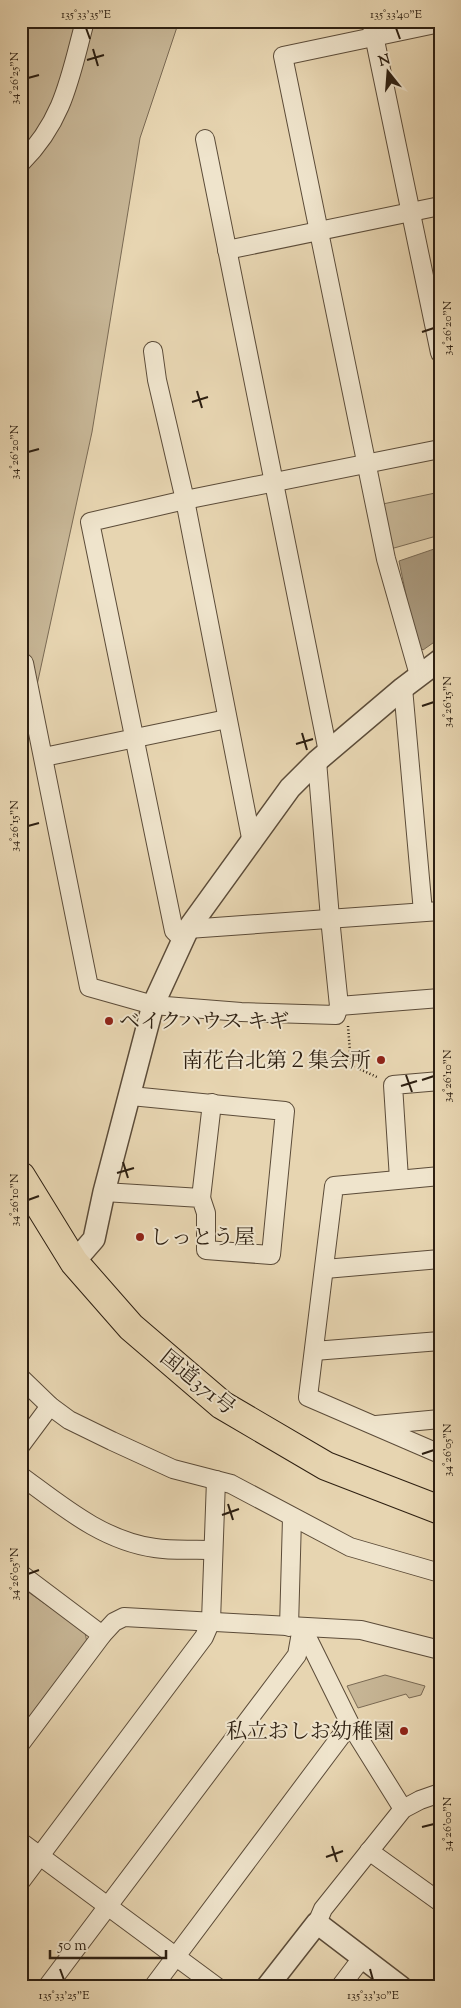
<svg xmlns="http://www.w3.org/2000/svg" width="461" height="2008" font-family="'Sorts Mill Goudy','Noto Serif JP',serif">
<style>
.green{fill:#c7b696;stroke:#7a6a54}
.water{fill:#a8977b;stroke:#776751}
.lines{fill:none;stroke-linecap:round;stroke-linejoin:round}
.minor-casing{stroke:#5c4c39;stroke-width:20}
.tertiary-casing{stroke:#5c4c39;stroke-width:24}
.trunk-casing{stroke:#2d1f11;stroke-width:30}
.path{stroke:#2d1f11;stroke-width:2.5;stroke-dasharray:1 2.5;stroke-linecap:butt}
.minor{stroke:#efe4cc;stroke-width:18}
.tertiary{stroke:#efe4cc;stroke-width:21}
.trunk{stroke:#e7d5b1;stroke-width:28}
.ticks{fill:none;stroke:#2d1f11;stroke-width:2}
.poi-dot{fill:#8f2418;stroke:#efe4cc;stroke-width:2}
.labels{text-anchor:middle;stroke-width:4;stroke-linejoin:round;paint-order:stroke}
.poi-label{font-size:21px;fill:#2d1f11;stroke:#efe4cc;text-anchor:start}
.street-label{font-size:21px;fill:#2d1f11;stroke:#efe4cc}
.neatline{fill:none;stroke:#2d1f11;stroke-width:2}
.ticks-label{font-size:12px;text-anchor:middle;fill:#2d1f11}
</style>
<rect width="100%" height="100%" fill="#e7d5b1"/>
<filter id="stains"><feTurbulence type="fractalNoise" baseFrequency=".004" numOctaves="4"/><feColorMatrix values="0 0 0 0 .2 0 0 0 0 .09 0 0 0 0 .02 0 0 0 .5 -.17"/></filter>
<radialGradient id="worn" r=".72"><stop offset=".6" stop-color="#630" stop-opacity="0"/><stop offset="1" stop-color="#630" stop-opacity=".3"/></radialGradient>
<!-- green -->
<g class="green">
<polygon points="21,21 179,21 140,138 92,432 37,685 21,743"/>
<polygon points="440,492 440,535 387,550 378,505"/>
<polygon points="21,1587 85,1632 87,1643 21,1730"/>
<polygon points="385,1675 425,1686 421,1695 409,1698 406,1694 358,1708 347,1686"/>
</g>
<!-- water -->
<polygon class="water" points="440,547 440,638 423,650 416,643 399,561"/>
<g class="lines">
<defs>
<g id="minor">
<polyline points="371,21 440,353"/>
<polyline points="205,139 328,752"/>
<path d="M21 163C64 120 70 77 85 21"/>
<polyline points="227,250 440,206"/>
<polyline points="153,351 157,380 185,500 252,843"/>
<polyline points="24,663 89,987 153,1005 241,1012 336,1015 339,1006 330,918 317,761"/>
<polyline points="419,675 386,559 283,56 440,23"/>
<polyline points="403,688 423,912"/>
<polyline points="44,757 227,719"/>
<polyline points="188,929 440,911"/>
<polyline points="183,940 174,931 90,522 185,500 440,449"/>
<polyline points="339,1006 440,998"/>
<polyline points="440,1176 334,1186 308,1397 440,1454"/>
<polyline points="399,1179 393,1085 440,1081"/>
<polyline points="104,1192 201,1198 206,1213 206,1250 271,1255 285,1111 131,1096"/>
<polyline points="201,1198 212,1103"/>
<polyline points="325,1269 440,1259"/>
<polyline points="314,1351 440,1341"/>
<polyline points="21,1378 50,1406 69,1420 112,1441 173,1469 231,1484 350,1547 440,1573"/>
<polyline points="376,1425 440,1419"/>
<polyline points="21,1445 50,1406"/>
<path d="M21 1476C62 1506 103 1541 155 1548 174 1551 194 1549 212 1550"/>
<polyline points="21,1574 102,1635"/>
<polyline points="289,1627 292,1518"/>
<polyline points="302,1627 350,1724 403,1809"/>
<polyline points="21,1743 102,1635 114,1622 124,1617 361,1630 440,1650"/>
<polyline points="21,1842 217,1987"/>
<polyline points="369,1851 440,1902"/>
<polyline points="21,1881 204,1637 211,1621 216,1480"/>
<polyline points="317,1923 323,1909 403,1809 420,1800 440,1793"/>
<polyline points="47,1987 297,1655 302,1627"/>
<polyline points="153,1987 350,1724"/>
<polyline points="340,1987 362,1958"/>
</g>
<g id="tertiary">
<polyline points="74,1262 94,1239 104,1192 153,1005 188,929 290,788 317,761 403,688 440,660"/>
<polyline points="267,1987 317,1923 401,1987"/>
</g>
<polyline id="trunk" points="21,1176 74,1262 131,1327 222,1405 326,1466 440,1510"/>
</defs>
<!-- minor casing -->
<use href="#minor" class="minor-casing"/>
<!-- tertiary casing -->
<use href="#tertiary" class="tertiary-casing"/>
<!-- trunk casing -->
<use href="#trunk" class="trunk-casing"/>
<!-- path -->
<polyline class="path" points="348,1026 351,1065 379,1078"/>
<!-- minor -->
<use href="#minor" class="minor"/>
<!-- tertiary -->
<use href="#tertiary" class="tertiary"/>
<!-- trunk -->
<use href="#trunk" class="trunk"/>
</g>
<!-- ticks -->
<path class="ticks" d="M86 28 90 39M396 28 400 39M93 49 98 66M87 60 104 55M28 78 39 75M422 332 434 328M197 391 202 408M192 402 208 397M28 452 39 449M422 706 434 702M302 733 307 750M296 744 313 739M28 826 39 823M406 1075 412 1092M422 1080 434 1076M401 1086 417 1081M123 1162 128 1178M117 1173 134 1168M28 1200 39 1196M422 1454 434 1450M228 1504 233 1520M222 1515 239 1509M28 1574 39 1570M422 1827 434 1824M332 1846 337 1862M326 1857 343 1851M60 1969 64 1980M370 1969 373 1980"/>
<!-- markers -->
<g class="poi-dot">
<circle cx="109" cy="1021" r="5"/>
<circle cx="381" cy="1060" r="5"/>
<circle cx="140" cy="1237" r="5"/>
<circle cx="404" cy="1731" r="5"/>
</g>
<g class="labels">
<!-- poi labels -->
<g class="poi-label">
<text x="119" y="1028">ベイクハウス キギ</text>
<text x="371" y="1067" text-anchor="end">南花台北第２集会所</text>
<text x="150" y="1244">しっとう屋</text>
<text x="394" y="1738" text-anchor="end">私立おしお幼稚園</text>
</g>
<!-- street labels -->
<g class="street-label">
<text transform="translate(198 1382) rotate(39)" y="7">国道371号</text>
</g>
</g>
<!-- margin -->
<rect width="461" height="2008" fill="none" stroke="#e7d5b1" stroke-width="55"/>
<!-- north arrow -->
<g transform="translate(388 72) rotate(343)" stroke="#efe4cc" stroke-width="4" paint-order="stroke">
<path d="M0-4L9 19L0 12L-9 19Z" fill="#2d1f11"/>
<text y="-8" font-size="14" font-weight="bold" text-anchor="middle" fill="#2d1f11">N</text>
</g>
<!-- scale -->
<path d="M50 1950v8h116v-8" fill="none" stroke="#2d1f11" stroke-width="2.5"/>
<text x="58" y="1950" font-size="15" fill="#2d1f11" stroke="#efe4cc" stroke-width="4" paint-order="stroke">50 m</text>
<rect x="28" y="28" width="406" height="1952" class="neatline"/>
<g class="ticks-label">
<text x="86" y="18">135°33'35"E</text>
<text x="396" y="18">135°33'40"E</text>
<text transform="translate(14 78) rotate(-90)" y="4">34°26'25"N</text>
<text transform="translate(447 328) rotate(-90)" y="4">34°26'20"N</text>
<text transform="translate(14 452) rotate(-90)" y="4">34°26'20"N</text>
<text transform="translate(447 702) rotate(-90)" y="4">34°26'15"N</text>
<text transform="translate(14 826) rotate(-90)" y="4">34°26'15"N</text>
<text transform="translate(447 1076) rotate(-90)" y="4">34°26'10"N</text>
<text transform="translate(14 1200) rotate(-90)" y="4">34°26'10"N</text>
<text transform="translate(447 1450) rotate(-90)" y="4">34°26'05"N</text>
<text transform="translate(14 1574) rotate(-90)" y="4">34°26'05"N</text>
<text transform="translate(447 1824) rotate(-90)" y="4">34°26'00"N</text>
<text x="64" y="1999">135°33'25"E</text>
<text x="373" y="1999">135°33'30"E</text>
</g>
<rect width="100%" height="100%" filter="url(#stains)"/>
<rect width="100%" height="100%" fill="url(#worn)"/>
</svg>
